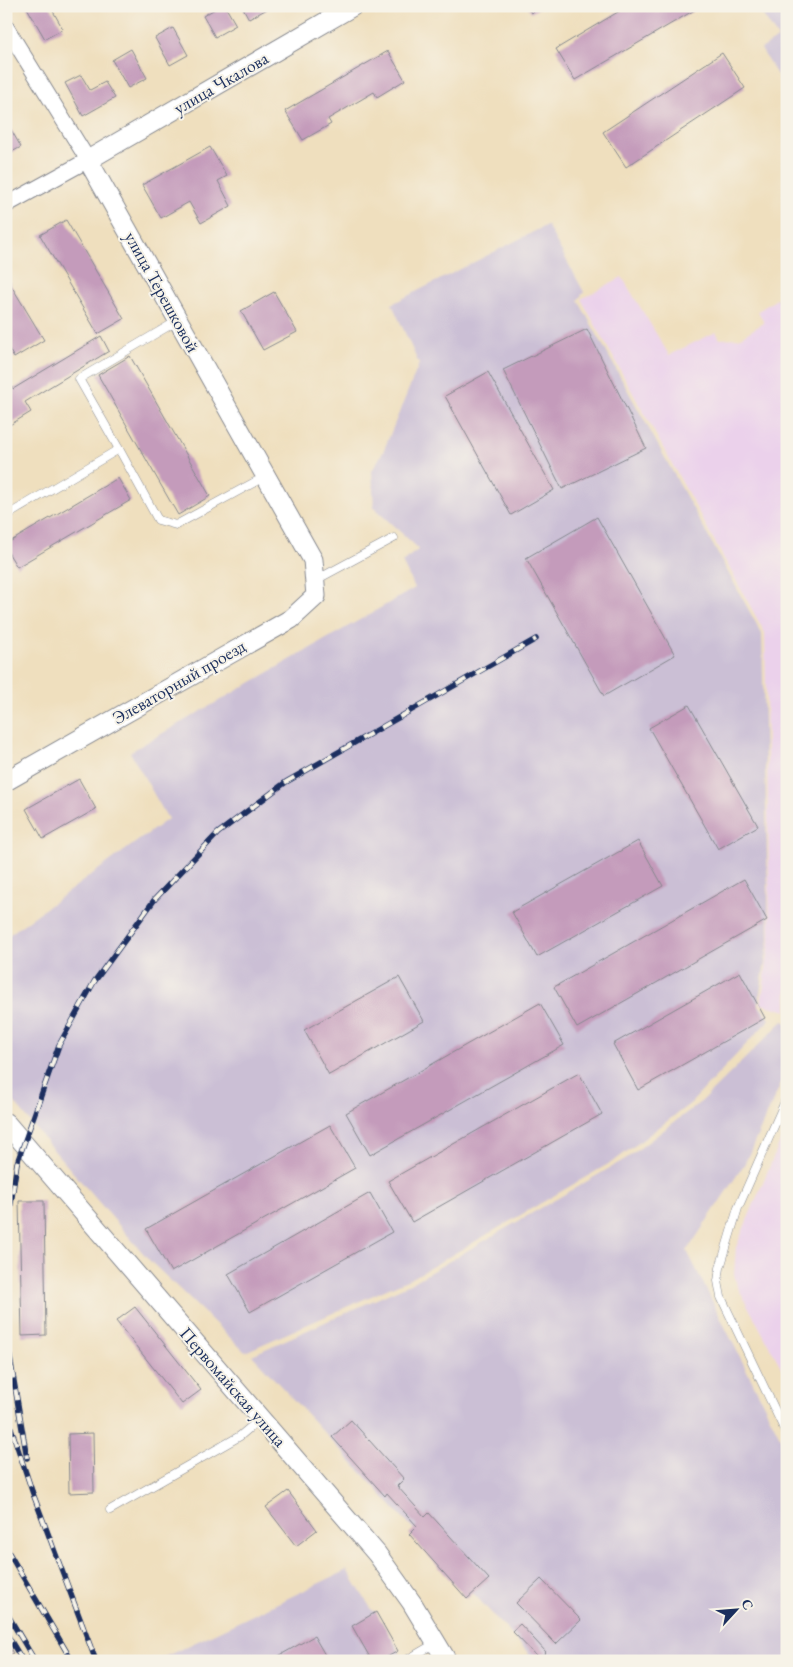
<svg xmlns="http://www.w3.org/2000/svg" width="793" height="1667" font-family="'EB Garamond',serif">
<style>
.built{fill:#ebd1eb}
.industrial{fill:#cbbfd5}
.building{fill:#c49bbb}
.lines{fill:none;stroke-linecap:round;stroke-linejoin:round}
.service-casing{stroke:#85878e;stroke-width:9}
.minor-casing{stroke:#85878e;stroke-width:17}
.tertiary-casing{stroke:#85878e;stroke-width:21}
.service{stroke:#fff;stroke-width:8}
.minor{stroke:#fff;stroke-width:15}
.tertiary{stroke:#fff;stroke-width:19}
.rail-casing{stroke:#1b2f5e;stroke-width:5.5}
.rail{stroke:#f7f3e8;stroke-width:4;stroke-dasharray:11;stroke-linecap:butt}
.labels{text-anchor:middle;stroke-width:4;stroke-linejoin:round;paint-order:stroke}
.street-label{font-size:18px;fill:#1b2f5e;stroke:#f7f3e8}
</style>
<rect width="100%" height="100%" fill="#f7f3e8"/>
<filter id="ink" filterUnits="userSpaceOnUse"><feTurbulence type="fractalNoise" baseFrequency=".02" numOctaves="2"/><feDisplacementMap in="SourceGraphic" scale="10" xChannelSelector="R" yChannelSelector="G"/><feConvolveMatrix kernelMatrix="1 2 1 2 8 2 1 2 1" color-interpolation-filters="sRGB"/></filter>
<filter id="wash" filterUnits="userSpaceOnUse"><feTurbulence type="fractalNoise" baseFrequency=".0096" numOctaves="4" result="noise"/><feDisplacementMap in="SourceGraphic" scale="20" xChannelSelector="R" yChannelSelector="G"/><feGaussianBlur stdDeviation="1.12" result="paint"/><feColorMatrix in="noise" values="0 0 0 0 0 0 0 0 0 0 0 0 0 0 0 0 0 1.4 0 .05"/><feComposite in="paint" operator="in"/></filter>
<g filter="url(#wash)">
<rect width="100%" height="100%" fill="#efdfbe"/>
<!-- built -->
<g class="built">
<polygon points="622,277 669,355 716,332 720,339 739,338 764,323 758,311 777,299 787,315 787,1011 761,1004 770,941 765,633 581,299"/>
<polygon points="787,1125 787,1378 737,1286 734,1274 736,1247"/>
</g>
<!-- industrial -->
<g class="industrial">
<polygon points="757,6 787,6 787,91 761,49 778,38"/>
<polygon points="547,225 584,292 578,300 762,634 769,940 758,1004 770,1019 691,1103 617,1159 414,1277 245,1352 150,1261 50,1146 6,1092 6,937 168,819 130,752 415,588 402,562 419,549 374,508 372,471 383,452 419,364 392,304"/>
<polygon points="787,294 787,315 777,299"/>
<polygon points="783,1021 787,1023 787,1070 745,1163 687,1251 787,1451 787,1661 536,1661 252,1355 410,1284 627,1158 702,1101"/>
<polygon points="347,1570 372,1610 376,1612 399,1650 402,1661 156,1661"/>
</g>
<g id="blocks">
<!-- building -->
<g class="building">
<polygon points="26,6 50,6 63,29 45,39"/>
<polygon points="220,6 225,6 236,25 215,37 203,16"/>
<polygon points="242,6 265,6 267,9 249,19"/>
<polygon points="527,6 542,6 531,13"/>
<polygon points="628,6 697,6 698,8 575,80 556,49"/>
<polygon points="173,28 188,55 170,65 155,38"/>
<polygon points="131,49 147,78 128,88 112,60"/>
<polygon points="388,51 405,80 377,97 374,92 328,119 331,124 303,140 285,111"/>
<polygon points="722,53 745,88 626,167 603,132"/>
<polygon points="81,75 90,90 105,82 115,98 83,116 65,83"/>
<polygon points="6,121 21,147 6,155"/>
<polygon points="210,147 227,176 218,181 231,206 201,223 189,202 161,218 142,185"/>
<polygon points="66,220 124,319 98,334 40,235"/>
<polygon points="6,277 44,340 14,358 6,344"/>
<polygon points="274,292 297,332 263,350 241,311"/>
<polygon points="587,329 646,448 562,489 503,370"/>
<polygon points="101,336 109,351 25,402 31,412 8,426 6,423 6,378 13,389"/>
<polygon points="130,356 210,496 178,515 98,375"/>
<polygon points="488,372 554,490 511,515 445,396"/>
<polygon points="118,478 131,500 17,567 6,549 6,544"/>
<polygon points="597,517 675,655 604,696 526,558"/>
<polygon points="689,705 758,826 718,849 649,728"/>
<polygon points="79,779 96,809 43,839 26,809"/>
<polygon points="638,841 663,886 537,957 512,912"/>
<polygon points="744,879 767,920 577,1028 554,987"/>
<polygon points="740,972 765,1018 638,1090 613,1044"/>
<polygon points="399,977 424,1021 329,1075 304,1030"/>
<polygon points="540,1003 564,1045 370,1155 346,1113"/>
<polygon points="579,1073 602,1114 412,1222 388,1181"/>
<polygon points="330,1125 355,1168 171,1272 146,1229"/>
<polygon points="370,1193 392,1232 250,1312 228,1274"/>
<polygon points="19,1201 44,1201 46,1335 22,1336"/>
<polygon points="135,1307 201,1390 182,1404 116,1321"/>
<polygon points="351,1420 404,1479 397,1486 425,1517 429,1513 489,1579 467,1599 409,1534 417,1526 387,1493 385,1496 332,1437"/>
<polygon points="93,1433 94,1492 69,1493 68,1434"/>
<polygon points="288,1491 317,1530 296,1546 266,1507"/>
<polygon points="541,1579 581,1620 556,1644 516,1603"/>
<polygon points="376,1612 398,1651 380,1661 372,1661 352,1626"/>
<polygon points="520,1624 546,1652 539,1659 512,1631"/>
<polygon points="314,1636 325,1655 315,1661 277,1661 275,1658"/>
<polygon points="6,1643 13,1653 6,1657"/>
</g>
</g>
</g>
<g filter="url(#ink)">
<use href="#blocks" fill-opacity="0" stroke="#85878e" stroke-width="1"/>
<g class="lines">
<defs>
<g id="service">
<polyline points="119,449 158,520 176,525 266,476"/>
<polyline points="6,516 119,449 79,379 177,321"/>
<polyline points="316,580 394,538"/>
<polyline points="787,1097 738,1208 720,1268 718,1281 721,1297 787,1435"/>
<polyline points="110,1510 240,1436 260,1419"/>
<polyline points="405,1661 436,1643"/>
</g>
<polyline id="minor" points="6,27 88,160 6,205"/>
<g id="tertiary">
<polyline points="6,781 291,619 316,596 313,560 88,160 353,6"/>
<polyline points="6,1123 377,1554 412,1603 447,1661"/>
</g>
</defs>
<!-- service casing -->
<use href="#service" class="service-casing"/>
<!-- minor casing -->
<use href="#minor" class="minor-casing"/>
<!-- tertiary casing -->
<use href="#tertiary" class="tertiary-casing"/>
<!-- service -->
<use href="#service" class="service"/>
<!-- minor -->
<use href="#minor" class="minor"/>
<!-- tertiary -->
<use href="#tertiary" class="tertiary"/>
<defs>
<g id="rail">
<polyline points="6,1237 17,1163 59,1045 94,982 155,899 218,833 286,782 536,639"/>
<polyline points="6,1280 8,1346 27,1458"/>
<polyline points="6,1413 32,1491 96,1661"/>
<polyline points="6,1548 72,1661"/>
<polyline points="6,1612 35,1661"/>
<polyline points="6,1633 23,1661"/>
</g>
</defs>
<!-- rail casing -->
<use href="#rail" class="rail-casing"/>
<!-- rail -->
<use href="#rail" class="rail"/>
</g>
</g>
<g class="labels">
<!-- street labels -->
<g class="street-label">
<text transform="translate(221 83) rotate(-30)" y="6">улица Чкалова</text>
<text transform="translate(162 292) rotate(61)" y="6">улица Терешковой</text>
<text transform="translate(179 682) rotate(-30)" y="6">Элеваторный проезд</text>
<text transform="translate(233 1387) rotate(49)" y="6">Первомайская улица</text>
</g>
</g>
<!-- margin -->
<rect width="793" height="1667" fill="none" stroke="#f7f3e8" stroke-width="25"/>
<!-- north arrow -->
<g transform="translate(736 1610) rotate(64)" stroke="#f7f3e8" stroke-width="4" paint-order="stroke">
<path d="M0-4L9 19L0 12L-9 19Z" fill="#1b2f5e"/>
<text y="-8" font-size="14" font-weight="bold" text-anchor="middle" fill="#1b2f5e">С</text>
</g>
</svg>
